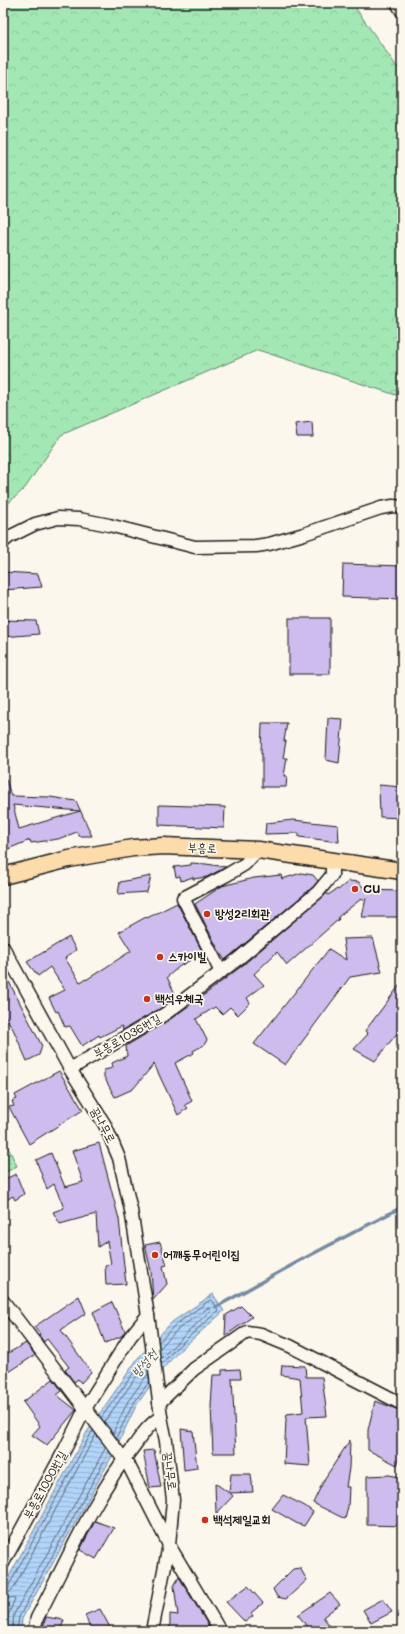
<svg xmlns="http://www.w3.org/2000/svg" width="405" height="1634" font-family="Mali,'Poor Story',sans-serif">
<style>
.grass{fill:url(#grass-dots);stroke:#608268}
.forest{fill:url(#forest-crowns);stroke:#608268}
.water{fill:url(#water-rules);stroke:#758aa1}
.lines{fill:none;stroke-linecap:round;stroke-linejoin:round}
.shore{stroke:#586674;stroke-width:1}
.stream{stroke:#758aa1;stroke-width:3.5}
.building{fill:#cdbced;stroke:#1c1c1c;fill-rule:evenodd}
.minor-casing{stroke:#1c1c1c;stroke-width:15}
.major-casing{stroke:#1c1c1c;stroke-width:19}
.minor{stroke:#fbf7ec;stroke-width:12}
.major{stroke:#fddcac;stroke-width:16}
.poi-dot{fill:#c8321e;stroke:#fbf7ec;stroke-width:1.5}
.labels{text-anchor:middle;stroke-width:3.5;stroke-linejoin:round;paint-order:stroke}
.street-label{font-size:12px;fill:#1c1c1c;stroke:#fbf7ec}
.poi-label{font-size:12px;font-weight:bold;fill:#1c1c1c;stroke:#fbf7ec;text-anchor:start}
.water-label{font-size:13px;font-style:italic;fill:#49535e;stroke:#fbf7ec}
</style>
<defs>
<pattern id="grass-dots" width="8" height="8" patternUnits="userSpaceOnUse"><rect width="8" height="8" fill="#a3e8b4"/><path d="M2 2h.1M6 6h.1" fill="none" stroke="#8cc69a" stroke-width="1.8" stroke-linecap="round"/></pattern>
<pattern id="forest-crowns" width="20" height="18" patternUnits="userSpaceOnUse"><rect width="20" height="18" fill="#a3e8b4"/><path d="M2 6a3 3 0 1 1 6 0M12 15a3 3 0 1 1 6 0" fill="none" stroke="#8cc69a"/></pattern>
<pattern id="water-rules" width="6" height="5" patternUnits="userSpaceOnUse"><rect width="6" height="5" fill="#b1d4f9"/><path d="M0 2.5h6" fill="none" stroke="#98b5d5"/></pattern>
</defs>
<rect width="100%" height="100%" fill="#fbf7ec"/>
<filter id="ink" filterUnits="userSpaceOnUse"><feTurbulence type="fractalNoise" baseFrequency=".025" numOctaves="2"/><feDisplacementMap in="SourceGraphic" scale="8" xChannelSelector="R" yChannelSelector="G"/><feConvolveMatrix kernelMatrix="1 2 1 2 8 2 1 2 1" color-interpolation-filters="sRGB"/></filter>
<g filter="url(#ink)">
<!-- grass -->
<polygon class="grass" points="3,1137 17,1166 3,1174"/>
<!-- forest -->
<polygon class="forest" points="3,3 352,3 402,74 402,397 258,350 61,435 25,488 3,508"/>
<!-- water -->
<polygon class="water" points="213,1294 224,1311 178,1352 159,1373 136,1406 111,1458 22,1619 21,1631 3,1631 3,1595 5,1584 87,1432 138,1358 172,1322"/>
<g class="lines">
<!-- shore -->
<g class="shore">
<polyline points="159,1342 175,1325 210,1300 213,1301 218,1311 175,1349 161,1365"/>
<polyline points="159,1349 178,1329 208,1308 210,1309 210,1311 161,1358"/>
<polyline points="101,1418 146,1356"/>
<polyline points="104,1422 147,1362"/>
<polyline points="113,1433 128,1401 148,1374"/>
<polyline points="116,1438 133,1404 149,1382"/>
<polyline points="3,1589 8,1587 93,1430"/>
<polyline points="3,1594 8,1593 13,1589 96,1434"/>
<polyline points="3,1600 13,1597 15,1599 8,1615 6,1631"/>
<polyline points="12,1631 14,1614 106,1447"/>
<polyline points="17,1631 19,1617 109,1452"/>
</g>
<!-- stream -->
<polyline class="stream" points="216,1307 303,1259 402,1207"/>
</g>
<!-- building -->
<g class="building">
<polygon points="312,422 313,437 297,437 295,424"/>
<polygon points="343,564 402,566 402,599 342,597"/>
<polygon points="3,572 38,574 42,587 3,590"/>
<rect x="289" y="618" width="41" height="56"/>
<polygon points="3,620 36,621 39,634 3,637"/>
<polygon points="328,718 343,719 339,763 326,760"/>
<polygon points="262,723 287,723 284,741 286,741 283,758 287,758 284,776 287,776 286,787 262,787 262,753 261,753"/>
<path d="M6 779 11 796 50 797 76 801 92 836H79L77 832 58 839 31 843 30 840 3 851V836L6 835 3 821V780ZM13 805 80 811 19 829Z"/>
<polygon points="379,785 402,787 402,818 380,817"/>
<polygon points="159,805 225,807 224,828 159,825"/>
<polygon points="293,820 338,825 339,842 299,837 299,833 265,834 266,823"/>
<polygon points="191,863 206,864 226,867 207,877 193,879 193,877 181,881 180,876 176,877 174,867 191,865"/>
<polygon points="301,873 313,875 318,881 313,887 225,960 220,953 195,904 222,886 254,878 281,875 282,879"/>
<polygon points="151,876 147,892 118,894 120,882"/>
<polygon points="349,881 359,882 367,892 367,890 401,891 402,917 362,917 366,898 362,900 361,899 338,917 339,919 287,965 277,952 254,974 264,985 247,998 250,1003 238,1015 230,1007 222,1014 215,1007 196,1019 207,1040 204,1045 193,1051 194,1053 175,1063 192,1101 185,1105 188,1108 178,1115 154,1064 133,1089 115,1097 104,1077 104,1070 113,1068 112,1063 127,1056 126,1046 169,1020 208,992 243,965 327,893 328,895 337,889 338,890"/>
<polygon points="177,903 203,953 180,966 167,977 176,996 161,1008 123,1030 122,1026 100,1037 99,1035 82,1046 70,1026 65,1027 58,1011 56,1012 49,998 65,990 50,967 38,976 27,962 69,937 76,950 65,958 80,982 86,979 86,980 131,951 119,932 146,917 147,918"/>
<polygon points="373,938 382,972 350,977 285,1065 254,1044 329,949 346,960 343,939"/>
<polygon points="3,970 42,1046 39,1055 27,1061 13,1029 3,1012"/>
<polygon points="402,982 402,1027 375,1061 354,1049 368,1034 365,1031"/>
<polygon points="59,1071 83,1110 29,1144 9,1107 14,1106 12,1101 17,1099 15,1095"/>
<polygon points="99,1143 119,1219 126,1284 106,1285 105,1265 111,1264 107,1241 98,1247 96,1214 60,1224 53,1212 64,1208 54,1184 47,1189 36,1160 51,1153 65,1187 83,1182 72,1151"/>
<polygon points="16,1174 24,1194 15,1200 13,1196 3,1202 3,1180"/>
<polygon points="160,1242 167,1265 163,1266 167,1284 153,1300 151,1271 145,1245"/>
<polygon points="79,1296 86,1313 61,1330 91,1372 81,1383 78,1379 74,1382 65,1370 69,1367 47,1339 44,1342 39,1335 40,1334 34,1327"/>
<polygon points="112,1302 125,1331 122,1336 105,1343 93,1312"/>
<polygon points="241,1306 252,1317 225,1336 226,1315"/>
<polygon points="26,1343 35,1355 3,1376 3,1356"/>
<polygon points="282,1365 305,1366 306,1377 322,1377 327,1416 306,1417 310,1466 284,1464 286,1419 287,1414 303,1412 300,1378 281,1375"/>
<polygon points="240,1369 241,1378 232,1378 236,1453 213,1453 211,1406 213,1375 222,1375 222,1370"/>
<polygon points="53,1379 62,1391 57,1395 76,1410 47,1445 32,1435 40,1426 23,1402"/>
<polygon points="375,1401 402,1411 402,1455 397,1465 368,1450 368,1430"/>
<polygon points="181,1429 193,1431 197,1468 184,1470"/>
<polygon points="350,1440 349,1468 346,1487 349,1487 348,1507 345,1519 313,1503 325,1478"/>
<polygon points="154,1450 161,1487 150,1488 143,1451"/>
<polygon points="231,1474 251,1474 253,1492 230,1493 233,1496 216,1514 215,1483 229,1493"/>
<polygon points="389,1475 400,1477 402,1526 367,1525 367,1476"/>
<polygon points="283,1495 305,1506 313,1512 304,1526 296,1523 272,1509"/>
<polygon points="95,1521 114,1528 96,1559 80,1550"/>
<polygon points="300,1568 307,1580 286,1599 277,1597 273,1589 293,1569"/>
<polygon points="179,1577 208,1625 208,1631 170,1631 170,1614 178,1615 174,1586"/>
<polygon points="248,1586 263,1603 251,1613 253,1616 245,1622 226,1602"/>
<polygon points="330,1593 340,1604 323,1617 334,1631 311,1631 298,1615"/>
<polygon points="383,1599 392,1612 371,1623 363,1610"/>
<polygon points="100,1609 112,1631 91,1631 85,1615"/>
<polygon points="46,1617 64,1620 60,1631 42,1631"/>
</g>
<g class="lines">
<defs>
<g id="minor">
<polyline points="397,3 402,11"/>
<polyline points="3,542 9,537 35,524 58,518 79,519 109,525 195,547 256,546 269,544 304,534 381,508 393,506 402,507"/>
<polyline points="3,947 70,1069 105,1125 119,1158 131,1210 149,1322 161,1417 166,1441 173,1500 169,1545 152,1631"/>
<polyline points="221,972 183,898 225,876 245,864 258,850"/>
<polyline points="70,1069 165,1014 238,959 318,892 332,875 332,862"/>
<polyline points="3,1301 129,1466 169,1545 220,1631"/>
<polyline points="159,1403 194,1369 247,1332 261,1334 290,1346 402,1404"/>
<polyline points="3,1563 65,1449 86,1407 130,1337 148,1315"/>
<path d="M34 1631 37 1618C67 1561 95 1495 134 1446 142 1435 149 1424 161 1417"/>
</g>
<polyline id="major" points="3,876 69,859 133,848 163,846 258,850 402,871"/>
</defs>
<!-- minor casing -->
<use href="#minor" class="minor-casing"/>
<!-- major casing -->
<use href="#major" class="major-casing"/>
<!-- minor -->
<use href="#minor" class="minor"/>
<!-- major -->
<use href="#major" class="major"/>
</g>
</g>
<!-- markers -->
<g class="poi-dot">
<circle cx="355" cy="889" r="4"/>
<circle cx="207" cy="914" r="4"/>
<circle cx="160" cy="957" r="4"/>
<circle cx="147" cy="999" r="4"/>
<circle cx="155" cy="1255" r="4"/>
<circle cx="205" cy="1520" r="4"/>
</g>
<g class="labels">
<!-- street labels -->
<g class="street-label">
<text transform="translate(202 848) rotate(2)" y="4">부흥로</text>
<text transform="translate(127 1036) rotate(-30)" y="4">부흥로1036번길</text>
<text transform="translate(103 1125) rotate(62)" y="4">꿈나무로</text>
<text transform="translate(170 1471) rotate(83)" y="4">꿈나무로</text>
<text transform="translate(45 1485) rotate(-61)" y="4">부흥로1000번길</text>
</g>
<!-- poi labels -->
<g class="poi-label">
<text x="363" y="893">CU</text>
<text x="215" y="918">방성2리회관</text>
<text x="168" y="961">스카이빌</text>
<text x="155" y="1003">백석우체국</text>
<text x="163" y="1259">어깨동무어린이집</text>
<text x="213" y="1524">백석제일교회</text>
</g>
<!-- water labels -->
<g class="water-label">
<text transform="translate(144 1363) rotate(-48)" y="5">방성천</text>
</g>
</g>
<!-- margin -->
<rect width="405" height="1634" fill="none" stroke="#fbf7ec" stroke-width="16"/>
<rect x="8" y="8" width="389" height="1618" fill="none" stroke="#1c1c1c" stroke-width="1.5" filter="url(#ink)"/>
</svg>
